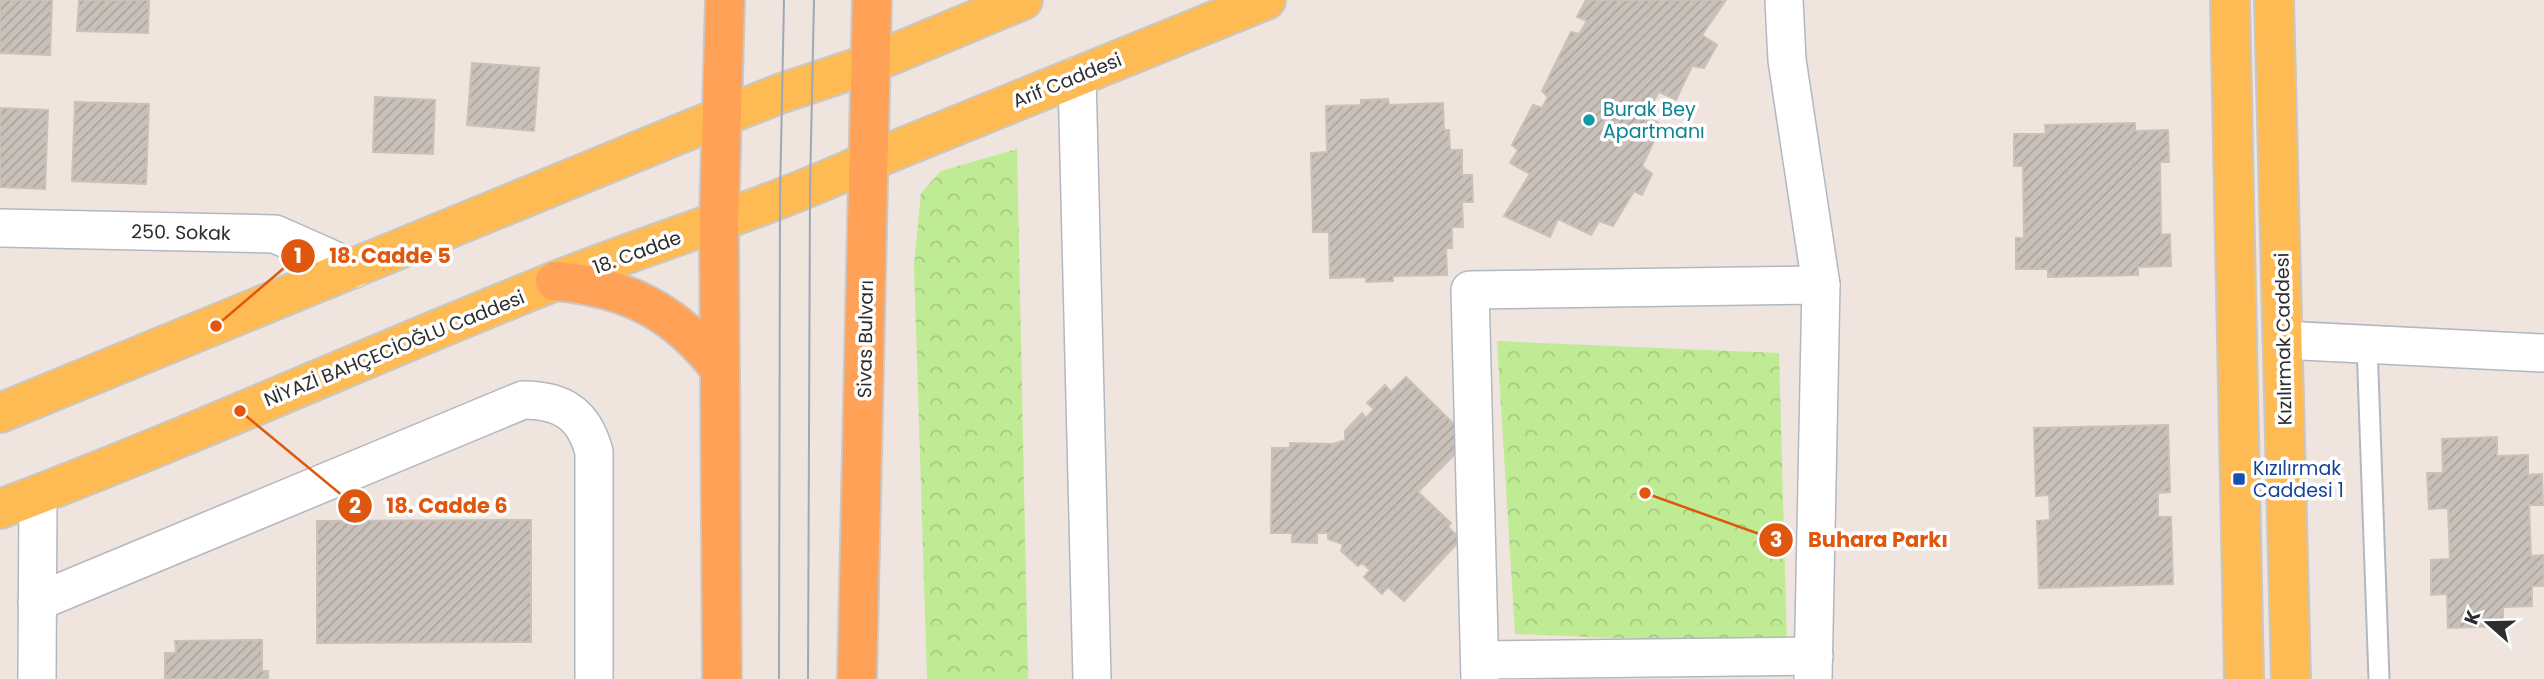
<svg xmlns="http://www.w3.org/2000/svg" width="2544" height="679" font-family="Poppins,sans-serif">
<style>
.park{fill:url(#park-crowns)}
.building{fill:url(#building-hatch);stroke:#cbc1b7;stroke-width:2}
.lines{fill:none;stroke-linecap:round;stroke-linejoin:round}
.service-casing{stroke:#b2b7c1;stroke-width:23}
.minor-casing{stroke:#b2b7c1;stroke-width:40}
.primary-casing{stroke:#c8c8c8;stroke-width:42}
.trunk-casing{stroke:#c8c8c8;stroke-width:42}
.service{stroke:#fff;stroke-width:19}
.minor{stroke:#fff;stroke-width:37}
.primary{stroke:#ffbb53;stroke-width:38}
.trunk{stroke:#ffa156;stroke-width:38}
.tram{stroke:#9fa7b9;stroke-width:2}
.culture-dot{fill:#0f9aa8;stroke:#fff;stroke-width:2.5}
.transit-dot{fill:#1a4fb4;stroke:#fff;stroke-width:2.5}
.labels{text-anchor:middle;stroke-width:7;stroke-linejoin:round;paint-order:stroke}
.street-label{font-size:19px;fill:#2d2d2d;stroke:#fff}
.culture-label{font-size:19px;fill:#0d838f;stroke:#fff;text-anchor:start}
.transit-label{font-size:19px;fill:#164399;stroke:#fff;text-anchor:start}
.leader{fill:none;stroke:#df570e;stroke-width:2.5}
.callout-dot{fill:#df570e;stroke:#fff;stroke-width:2.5}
.mark-label{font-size:21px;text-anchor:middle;font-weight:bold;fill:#fff}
.callout-label{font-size:21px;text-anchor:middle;font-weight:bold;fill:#df570e;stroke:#fff;stroke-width:7;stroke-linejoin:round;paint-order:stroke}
</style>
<defs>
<pattern id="park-crowns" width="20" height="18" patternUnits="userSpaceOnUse" patternTransform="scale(1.75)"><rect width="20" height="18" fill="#c0eb95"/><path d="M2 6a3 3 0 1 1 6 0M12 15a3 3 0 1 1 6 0" fill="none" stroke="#a5ca81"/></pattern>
<pattern id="building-hatch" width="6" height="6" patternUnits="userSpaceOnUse" patternTransform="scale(1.75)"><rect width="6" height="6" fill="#c8c0b9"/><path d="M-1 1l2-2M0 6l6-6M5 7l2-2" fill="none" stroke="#aca59f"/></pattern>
</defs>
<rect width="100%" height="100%" fill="#efe5de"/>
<!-- park -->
<g class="park">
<polygon points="1017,149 1028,679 927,679 914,266 921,193 941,171"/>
<polygon points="1497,341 1779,353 1787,645 1515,634"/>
</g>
<!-- building -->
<g class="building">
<polygon points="0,0 52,0 50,55 0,53"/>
<polygon points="79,0 149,0 148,33 77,31"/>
<polygon points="1586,0 1726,0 1702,35 1717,45 1704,68 1692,66 1676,100 1659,92 1645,116 1662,125 1642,166 1652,174 1642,195 1634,191 1613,226 1599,221 1591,235 1558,219 1550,237 1504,216 1530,174 1510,163 1518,150 1512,145 1533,105 1542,108 1548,97 1542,91 1571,32 1579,34 1587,21 1577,17"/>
<polygon points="472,63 539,68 534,131 467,125"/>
<polygon points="375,97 435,100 433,154 373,152"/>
<polygon points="1388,99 1389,105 1443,103 1444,130 1449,130 1450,150 1462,150 1462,175 1472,175 1473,202 1462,202 1463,227 1452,227 1452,248 1446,248 1447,275 1393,276 1393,281 1366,282 1366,277 1330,278 1329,232 1313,232 1311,153 1327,152 1326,106 1361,105 1361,100"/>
<polygon points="75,102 149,104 146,184 72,181"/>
<polygon points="0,108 48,110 45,189 0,187"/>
<polygon points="2135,123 2135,131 2168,130 2169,162 2160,162 2161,235 2170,234 2171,266 2138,267 2138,275 2048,277 2048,269 2016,269 2016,238 2024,238 2023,166 2014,166 2014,134 2046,134 2045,125"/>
<polygon points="1406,377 1466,436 1454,448 1457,452 1418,492 1451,523 1448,527 1461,539 1404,601 1388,587 1382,594 1364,577 1370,570 1362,563 1358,566 1341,551 1343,544 1328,539 1328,533 1317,533 1317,543 1292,542 1292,533 1271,533 1272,448 1290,448 1290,443 1333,444 1345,440 1345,431 1362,413 1366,418 1374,409 1367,403 1385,385 1391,392"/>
<polygon points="2168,425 2170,492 2158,493 2158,517 2171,517 2173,584 2039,588 2037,521 2050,520 2049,495 2036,496 2034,428"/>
<polygon points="2497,437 2497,456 2528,455 2528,475 2542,474 2543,505 2529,505 2531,556 2544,555 2544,586 2532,586 2532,606 2503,607 2503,626 2448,628 2447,594 2431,595 2431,560 2450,559 2448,508 2429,509 2427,473 2443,473 2442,439"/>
<polygon points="531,520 531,642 317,643 317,521"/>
<polygon points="262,640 262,671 268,671 268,679 165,679 165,653 176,653 175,641"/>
</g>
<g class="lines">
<defs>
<polyline id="service" points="2367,344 2379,679"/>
<g id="minor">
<polyline points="1784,0 1787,60 1821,285 1813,679"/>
<polyline points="1077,76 1092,679"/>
<polyline points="0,228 275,234 354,269"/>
<polyline points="2283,340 2544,353"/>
<path d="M37 602 523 400C562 400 584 414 594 452V679"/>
<polyline points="1480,660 1814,656"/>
<polyline points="37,679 38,495"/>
<polyline points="1480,679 1470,290 1821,285"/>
</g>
<g id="primary">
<polyline points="2230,0 2244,679"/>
<polyline points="2274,0 2291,679"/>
<polyline points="0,413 721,117 782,93 872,63 1023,0"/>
<path d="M0 509C186 439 368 356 553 282 658 240 767 209 869 161L1266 0"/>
</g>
<g id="trunk">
<path d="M555 281C626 287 675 311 719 368"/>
<polyline points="722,679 719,222 725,0"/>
<polyline points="857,679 872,0"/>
</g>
</defs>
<!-- service casing -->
<use href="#service" class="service-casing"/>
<!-- minor casing -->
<use href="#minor" class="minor-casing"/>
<!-- primary casing -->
<use href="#primary" class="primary-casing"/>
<!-- trunk casing -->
<use href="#trunk" class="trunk-casing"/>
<!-- service -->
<use href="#service" class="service"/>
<!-- minor -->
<use href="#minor" class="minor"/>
<!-- primary -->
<use href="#primary" class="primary"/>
<!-- trunk -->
<use href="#trunk" class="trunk"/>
<!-- tram -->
<g class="tram">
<polyline points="779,679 780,197 784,0"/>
<polyline points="808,679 810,189 814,0"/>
</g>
</g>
<!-- markers -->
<circle class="culture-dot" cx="1589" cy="120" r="7"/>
<rect class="transit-dot" x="2232" y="472" width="14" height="14" rx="3.5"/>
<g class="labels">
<!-- street labels -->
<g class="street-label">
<text transform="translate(1067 80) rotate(-22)" y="7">Arif Caddesi</text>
<text transform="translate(181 232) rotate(1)" y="7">250. Sokak</text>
<text transform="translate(637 252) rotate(-20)" y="7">18. Cadde</text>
<text transform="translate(865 339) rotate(-89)" y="7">Sivas Bulvarı</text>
<text transform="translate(2283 339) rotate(-91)" y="7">Kızılırmak Caddesi</text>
<text transform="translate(394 348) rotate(-22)" y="7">NİYAZİ BAHÇECİOĞLU Caddesi</text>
</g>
<!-- culture labels -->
<g class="culture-label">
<text x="1603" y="116">Burak Bey<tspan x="1603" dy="22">Apartmanı</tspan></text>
</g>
<!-- transit labels -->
<g class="transit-label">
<text x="2253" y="475">Kızılırmak<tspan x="2253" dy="22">Caddesi 1</tspan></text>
</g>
</g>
<!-- callouts -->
<path class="leader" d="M216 326L298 256M240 411L355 506M1645 493L1776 540"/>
<g class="callout-dot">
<circle cx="216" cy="326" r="7"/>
<circle cx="240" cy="411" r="7"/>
<circle cx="1645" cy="493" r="7"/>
<circle cx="298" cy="256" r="18"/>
<circle cx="355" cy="506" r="18"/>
<circle cx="1776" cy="540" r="18"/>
</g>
<g class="mark-label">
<text x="298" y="263">1</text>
<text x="355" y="513">2</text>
<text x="1776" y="547">3</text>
</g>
<g class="callout-label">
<text x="390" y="263">18. Cadde 5</text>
<text x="447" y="513">18. Cadde 6</text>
<text x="1878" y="547">Buhara Parkı</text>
</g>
<!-- north arrow -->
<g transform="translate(2488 623) rotate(290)" stroke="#ffffff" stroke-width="5" paint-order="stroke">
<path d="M0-5L12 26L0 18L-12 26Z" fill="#2d2d2d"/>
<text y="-10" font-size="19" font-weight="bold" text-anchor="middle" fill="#2d2d2d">K</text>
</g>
</svg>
